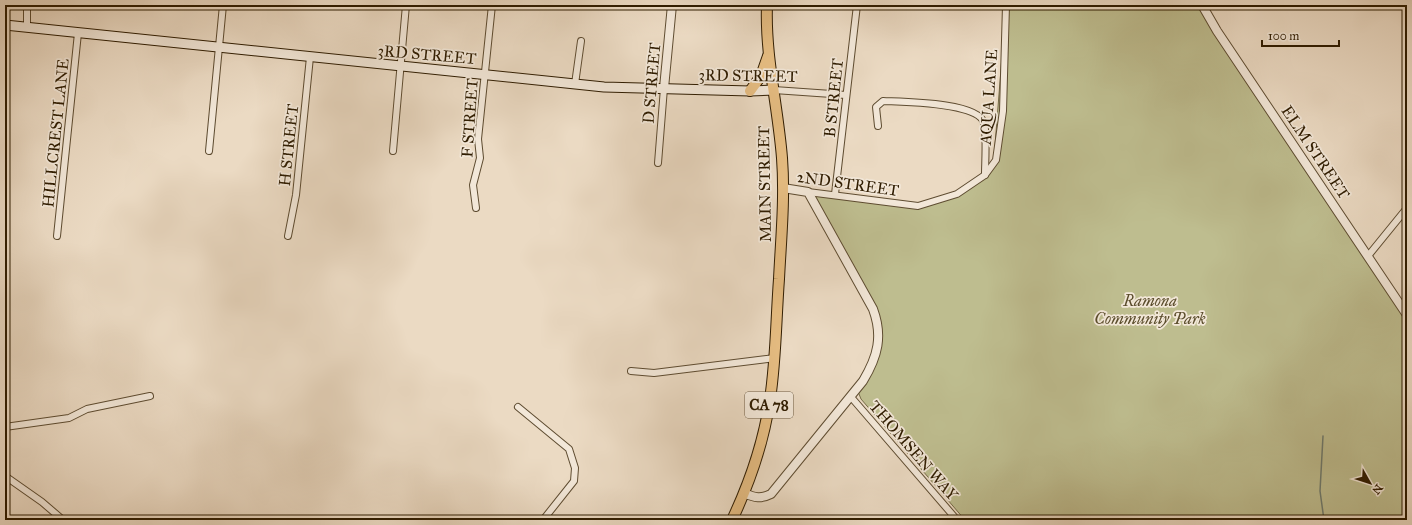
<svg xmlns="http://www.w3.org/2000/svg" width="1412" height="525" font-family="'IM FELL Great Primer',serif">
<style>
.green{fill:#bebd8f;stroke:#766c48}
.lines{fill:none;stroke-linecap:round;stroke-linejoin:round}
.stream{stroke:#6f7b6e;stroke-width:1.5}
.minor-casing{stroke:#5e4c31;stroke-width:8}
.tertiary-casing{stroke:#5e4c31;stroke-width:10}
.secondary-casing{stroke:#2f1c00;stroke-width:11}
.primary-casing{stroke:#2f1c00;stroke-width:12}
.minor{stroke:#f2e7d8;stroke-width:6}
.tertiary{stroke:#f2e7d8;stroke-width:8}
.secondary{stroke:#f2e7d8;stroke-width:9}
.primary{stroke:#e6bd82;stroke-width:10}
.labels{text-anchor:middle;stroke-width:3.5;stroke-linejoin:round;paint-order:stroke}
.shield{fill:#f2e7d8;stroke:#6a5941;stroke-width:1}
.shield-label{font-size:15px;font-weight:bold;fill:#2f1c00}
.street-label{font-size:16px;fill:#2f1c00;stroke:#f2e7d8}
.park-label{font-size:16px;font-style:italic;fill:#5a4c2b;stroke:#f2e7d8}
</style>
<rect width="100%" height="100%" fill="#ebdac3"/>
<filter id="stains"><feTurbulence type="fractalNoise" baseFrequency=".005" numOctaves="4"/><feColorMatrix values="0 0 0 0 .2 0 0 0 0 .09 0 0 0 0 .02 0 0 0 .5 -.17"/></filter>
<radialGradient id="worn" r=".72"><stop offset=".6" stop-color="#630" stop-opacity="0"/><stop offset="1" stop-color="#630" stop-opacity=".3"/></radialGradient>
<!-- green -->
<polygon class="green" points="1006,5 1202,5 1407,314 1407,520 965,520 861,399 857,389 871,369 878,325 804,191 909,206 951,197 987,174 994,158"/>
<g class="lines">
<!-- stream -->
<polyline class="stream" points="1323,436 1320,491 1324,520"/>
<defs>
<g id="minor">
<polyline points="27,27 27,5"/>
<polyline points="575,84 581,41"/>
<polyline points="774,90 846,95"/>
<path d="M878 126 876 107 883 101C902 102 978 102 984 123 987 133 985 163 985 175"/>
<polyline points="209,151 223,5"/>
<polyline points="393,151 406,5"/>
<polyline points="658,163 664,88"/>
<polyline points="808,192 918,206 957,194 985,175 996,160 1003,111 1006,5"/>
<polyline points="835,194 857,5"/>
<polyline points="476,208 473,185 480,158 478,139 492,5"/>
<polyline points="57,236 78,33"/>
<polyline points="288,236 296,195 310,57"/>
<polyline points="1368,256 1407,208"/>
<polyline points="631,371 654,373 775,358"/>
<polyline points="851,397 957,520"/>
<polyline points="518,407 569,449 575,468 574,481 543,520"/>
<polyline points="5,427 69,418 87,409 150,396"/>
<polyline points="5,476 42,502 63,520"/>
</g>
<g id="tertiary">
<polyline points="1202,5 1217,31 1407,315"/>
<polyline points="664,88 672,5"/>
<path d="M744 493C755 498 761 499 771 494L863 381C878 356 883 336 873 309L808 192 783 188"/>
</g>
<polyline id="secondary" points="5,25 604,87 750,91 774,90"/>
<g id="primary">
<polyline points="750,91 761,76 768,56"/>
<path d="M732 520C750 482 764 441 770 399 776 360 776 319 779 279 781 239 785 198 782 158 778 107 765 56 767 5"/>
</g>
</defs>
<!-- minor casing -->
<use href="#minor" class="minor-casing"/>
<!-- tertiary casing -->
<use href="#tertiary" class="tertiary-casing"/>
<!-- secondary casing -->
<use href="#secondary" class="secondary-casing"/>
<!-- primary casing -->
<use href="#primary" class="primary-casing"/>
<!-- minor -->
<use href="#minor" class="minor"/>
<!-- tertiary -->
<use href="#tertiary" class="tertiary"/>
<!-- secondary -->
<use href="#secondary" class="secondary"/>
<!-- primary -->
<use href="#primary" class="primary"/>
</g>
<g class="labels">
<!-- shield labels -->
<rect class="shield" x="745" y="392" width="48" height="26" rx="3"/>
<g class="shield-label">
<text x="769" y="410">CA 78</text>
</g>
<!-- street labels -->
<g class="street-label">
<text transform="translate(427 54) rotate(5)" y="6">3RD STREET</text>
<text transform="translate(748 75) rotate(1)" y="6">3RD STREET</text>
<text transform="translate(651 83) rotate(-85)" y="6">D STREET</text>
<text transform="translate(988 97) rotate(-86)" y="6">AQUA LANE</text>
<text transform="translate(833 98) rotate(-84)" y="6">B STREET</text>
<text transform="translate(469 118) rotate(-86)" y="6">F STREET</text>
<text transform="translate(55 133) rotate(-84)" y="6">HILLCREST LANE</text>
<text transform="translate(288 145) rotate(-84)" y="6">H STREET</text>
<text transform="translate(1316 152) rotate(56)" y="6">ELM STREET</text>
<text transform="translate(848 183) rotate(8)" y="6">2ND STREET</text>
<text transform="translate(764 184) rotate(-91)" y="6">MAIN STREET</text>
<text transform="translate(914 450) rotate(49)" y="6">THOMSEN WAY</text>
</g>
<!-- park labels -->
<g class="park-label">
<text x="1150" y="306">Ramona<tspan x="1150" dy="18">Community Park</tspan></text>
</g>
</g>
<!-- margin -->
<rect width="1412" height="525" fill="none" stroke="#ebdac3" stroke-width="20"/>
<rect x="6" y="6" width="1400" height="513" fill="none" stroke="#2f1c00" stroke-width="2"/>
<rect x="10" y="10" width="1392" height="505" fill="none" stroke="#2f1c00"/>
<!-- north arrow -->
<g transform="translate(1370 483) rotate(129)" stroke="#f2e7d8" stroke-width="3" paint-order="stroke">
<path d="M0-3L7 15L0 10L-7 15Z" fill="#2f1c00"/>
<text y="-6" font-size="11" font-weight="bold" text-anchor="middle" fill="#2f1c00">N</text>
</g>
<!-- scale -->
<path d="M1262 40v6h77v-6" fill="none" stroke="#2f1c00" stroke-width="2"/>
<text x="1268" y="40" font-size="12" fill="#2f1c00" stroke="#f2e7d8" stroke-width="3" paint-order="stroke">100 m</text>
<rect width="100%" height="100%" filter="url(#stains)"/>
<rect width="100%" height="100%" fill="url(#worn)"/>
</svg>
